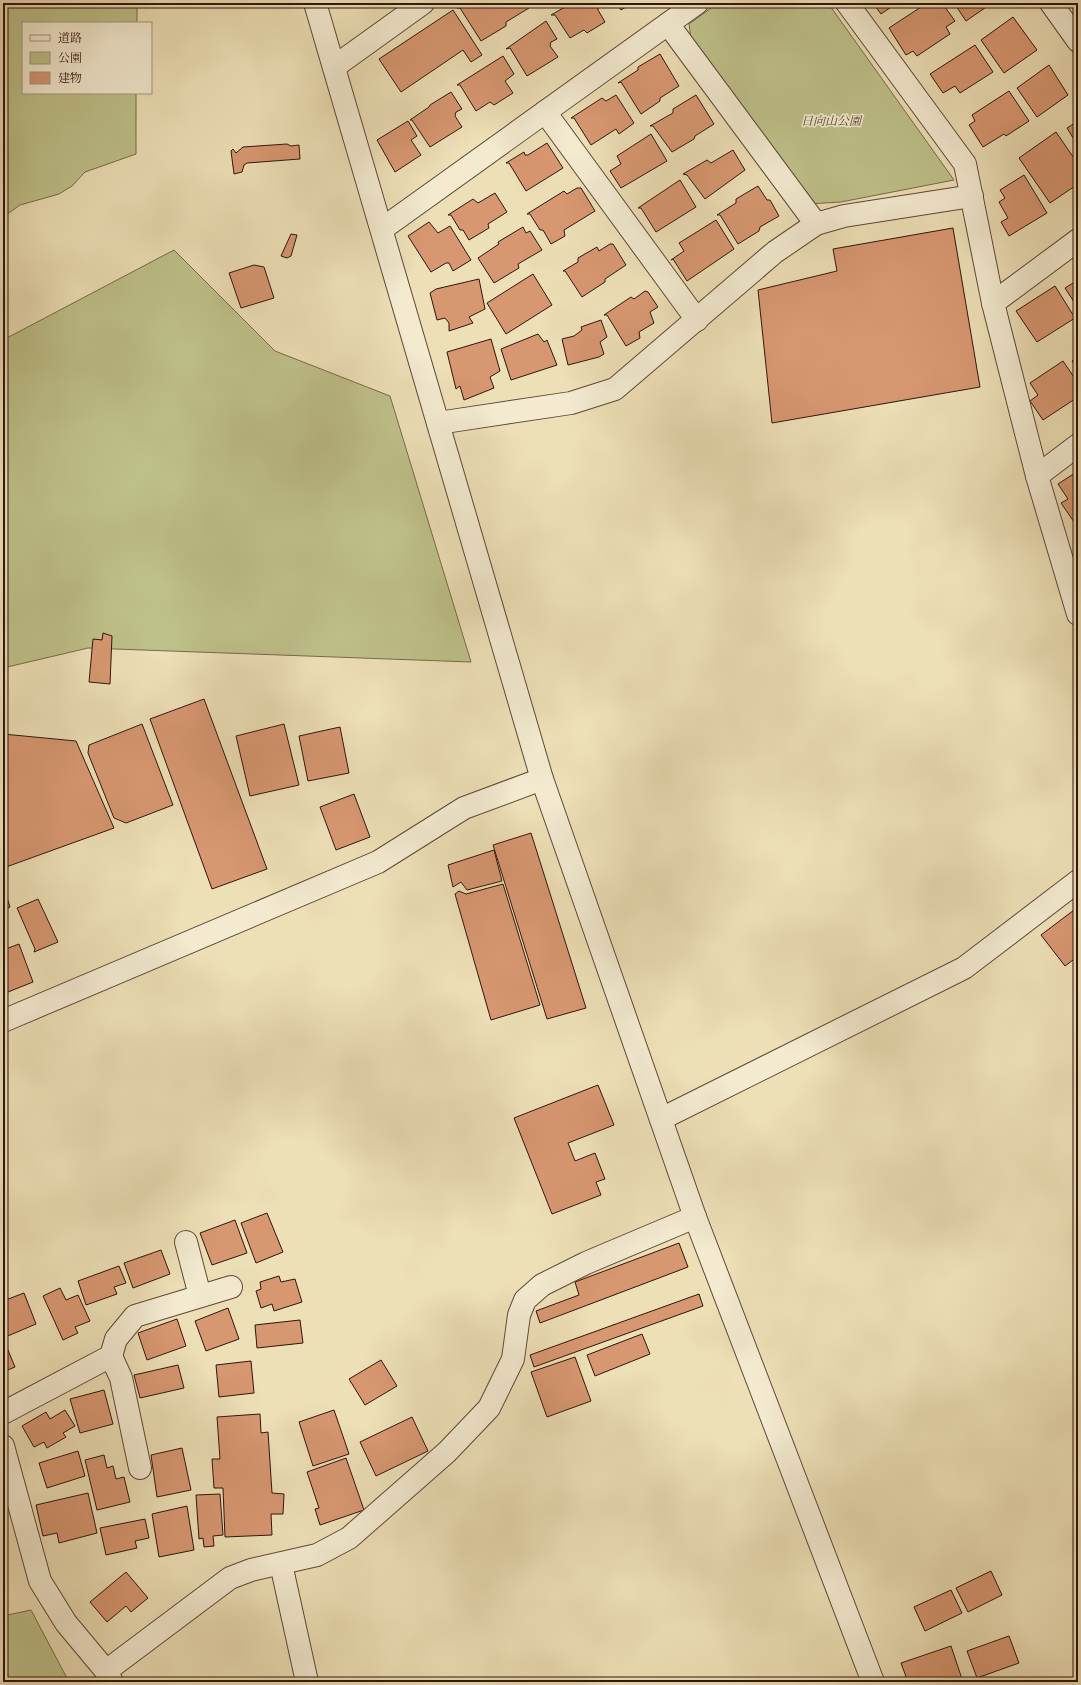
<svg xmlns="http://www.w3.org/2000/svg" width="1081" height="1685" font-family="'IM FELL Great Primer','Noto Serif JP',serif">
<style>
.green{fill:#bec089;stroke:#776a4a}
.building{fill:#d79771;stroke:#30150c}
.lines{fill:none;stroke-linecap:round;stroke-linejoin:round}
.minor-casing{stroke:#5f4836;stroke-width:24}
.minor{stroke:#f3ead0;stroke-width:22}
.labels{text-anchor:middle;stroke-width:3.5;stroke-linejoin:round;paint-order:stroke}
.park-label{font-size:12px;font-style:italic;fill:#5b4832;stroke:#f3ead0}
</style>
<rect width="100%" height="100%" fill="#eddfb6"/>
<filter id="stains"><feTurbulence type="fractalNoise" baseFrequency=".005" numOctaves="4"/><feColorMatrix values="0 0 0 0 .2 0 0 0 0 .09 0 0 0 0 .02 0 0 0 .5 -.17"/></filter>
<radialGradient id="worn" r=".72"><stop offset=".6" stop-color="#630" stop-opacity="0"/><stop offset="1" stop-color="#630" stop-opacity=".3"/></radialGradient>
<!-- green -->
<g class="green">
<polygon points="3,3 130,3 137,6 137,23 23,23 23,93 136,93 136,154 85,172 72,186 59,194 20,205 3,217"/>
<polygon points="718,3 828,3 954,180 841,202 808,204 691,39 689,24"/>
<polygon points="174,250 275,351 390,396 471,662 88,648 3,668 3,340"/>
<polygon points="31,1610 69,1682 3,1682 3,1616"/>
</g>
<!-- building -->
<g class="building">
<polygon points="465,3 526,3 529,8 506,22 506,26 481,41 460,8 457,8"/>
<polygon points="572,3 606,3 598,7 598,10 605,22 587,33 584,30 570,38 555,15 551,15"/>
<polygon points="616,3 632,3 621,10"/>
<polygon points="873,3 897,3 881,14"/>
<polygon points="927,3 942,3 955,21 946,27 950,34 917,56 913,51 906,55 889,28"/>
<polygon points="954,3 992,3 966,21"/>
<polygon points="453,10 482,55 471,62 463,50 401,92 379,59"/>
<polygon points="1013,17 1037,50 1004,73 981,40"/>
<polygon points="546,21 557,39 551,42 550,46 558,57 527,76 510,48 506,49"/>
<polygon points="975,45 993,72 960,93 955,86 943,93 930,74"/>
<polygon points="660,54 679,86 660,98 660,101 641,114 621,82 618,83 638,70 638,67"/>
<polygon points="503,56 514,74 505,81 513,93 494,105 490,102 476,111 460,85 457,85"/>
<polygon points="1049,65 1068,95 1037,117 1017,88"/>
<polygon points="1009,91 1029,121 1006,136 1004,134 983,147 969,125 975,121 972,115"/>
<polygon points="451,92 462,109 456,112 455,116 462,127 430,147 412,120 410,120 429,107 430,105"/>
<polygon points="616,95 634,123 619,134 616,129 591,145 574,118 571,118 602,98 606,101"/>
<polygon points="696,95 714,124 695,136 694,139 672,152 653,126 650,126 673,113 673,109"/>
<polygon points="408,121 417,136 411,140 421,155 395,172 377,140"/>
<polygon points="1078,121 1078,146 1067,128"/>
<polygon points="1056,132 1078,164 1078,184 1050,203 1019,158"/>
<polygon points="651,134 667,161 621,188 610,171 621,164 617,156"/>
<polygon points="547,143 563,168 526,191 509,163 506,163 524,152 525,155 528,155"/>
<polygon points="287,144 291,146 299,145 300,159 247,163 244,165 242,172 234,174 231,151 233,149 236,153 243,147"/>
<polygon points="733,150 745,170 705,199 687,175 683,174 707,160 711,163"/>
<polygon points="1024,175 1047,213 1009,236 1001,222 1008,218 999,202 1005,198 1000,190"/>
<polygon points="680,180 696,207 656,232 641,208 638,208"/>
<polygon points="758,186 767,200 770,200 779,216 760,227 759,231 738,244 720,215 717,215 736,203 736,199"/>
<polygon points="577,188 581,188 595,211 564,230 565,236 551,244 543,230 540,230 530,214 527,214 564,191 567,194"/>
<polygon points="495,193 507,212 488,224 489,228 469,240 463,230 460,230 451,215 448,215 473,199 478,203"/>
<polygon points="716,220 734,249 687,281 673,259 671,260 684,251 679,243"/>
<polygon points="429,222 438,233 450,226 471,260 453,271 449,263 446,263 431,272 408,236"/>
<polygon points="523,227 526,233 530,231 542,250 518,264 519,268 494,283 478,258 499,244 498,242"/>
<polygon points="953,228 980,387 772,423 758,290 837,271 833,249"/>
<polygon points="291,234 297,235 291,256 287,258 281,256"/>
<polygon points="610,244 613,244 626,265 605,279 605,282 582,297 565,271 563,271 578,262 578,258 597,247 599,251"/>
<polygon points="254,265 264,267 274,298 241,308 229,273"/>
<polygon points="533,274 552,305 506,334 487,303"/>
<polygon points="479,279 485,309 469,317 473,323 449,331 449,323 445,318 437,320 430,293 436,289"/>
<polygon points="1078,280 1078,308 1065,288"/>
<polygon points="1055,286 1075,318 1037,342 1016,311"/>
<polygon points="645,291 648,292 658,307 650,312 654,323 639,332 640,338 626,346 607,315 604,315 631,297 634,299"/>
<polygon points="601,320 607,337 600,342 604,354 599,357 568,365 562,339 574,336 582,330 581,327"/>
<polygon points="538,334 544,342 547,340 557,365 511,380 501,349"/>
<polygon points="491,339 500,371 490,377 494,388 464,400 460,386 456,389 447,352"/>
<polygon points="1078,357 1078,370 1072,361"/>
<polygon points="1063,361 1078,383 1078,397 1043,420 1030,401 1038,395 1030,383"/>
<polygon points="1078,471 1078,519 1074,522 1061,503 1068,499 1058,484"/>
<polygon points="103,633 112,636 110,684 89,682 93,639 102,640"/>
<polygon points="204,699 267,869 212,889 150,719"/>
<polygon points="142,724 173,805 126,823 114,818 88,753 89,745"/>
<polygon points="284,724 299,785 250,796 236,736"/>
<polygon points="340,727 349,773 308,781 299,736"/>
<polygon points="3,734 76,741 114,828 6,867 3,861"/>
<polygon points="354,794 370,837 336,850 320,807"/>
<polygon points="531,833 586,1008 547,1019 493,845"/>
<polygon points="494,850 502,881 467,890 461,882 453,887 448,865"/>
<polygon points="503,884 540,1005 491,1020 455,894 459,891 466,894"/>
<polygon points="3,885 10,907 3,911 4,908"/>
<polygon points="38,899 58,942 34,952 35,949 17,908"/>
<polygon points="1078,907 1078,963 1076,965 1073,960 1065,966 1041,935"/>
<polygon points="19,944 33,982 3,994 3,950"/>
<polygon points="598,1085 614,1125 568,1143 575,1161 595,1153 605,1179 596,1182 601,1195 552,1214 514,1118"/>
<polygon points="267,1213 283,1252 256,1263 241,1223"/>
<polygon points="235,1220 247,1253 212,1265 200,1233"/>
<polygon points="679,1243 688,1267 540,1323 536,1311 579,1295 575,1282"/>
<polygon points="161,1250 170,1274 133,1288 124,1263"/>
<polygon points="119,1266 126,1283 114,1287 117,1294 86,1305 78,1281"/>
<polygon points="279,1276 281,1282 295,1279 302,1302 274,1311 272,1304 261,1308 256,1291 261,1289 260,1282"/>
<polygon points="60,1288 66,1300 78,1295 90,1321 75,1327 78,1333 63,1340 43,1296"/>
<polygon points="24,1293 36,1324 3,1338 3,1301"/>
<polygon points="699,1294 703,1306 534,1367 530,1355"/>
<polygon points="228,1308 239,1339 206,1351 195,1321"/>
<polygon points="177,1319 186,1346 147,1360 138,1333"/>
<polygon points="300,1320 303,1343 257,1348 255,1325"/>
<polygon points="642,1334 650,1354 595,1376 587,1355"/>
<polygon points="3,1338 15,1367 3,1372"/>
<polygon points="575,1357 591,1401 547,1417 531,1372"/>
<polygon points="381,1360 397,1386 365,1405 349,1379"/>
<polygon points="251,1361 254,1393 219,1397 216,1365"/>
<polygon points="178,1365 184,1388 140,1398 134,1375"/>
<polygon points="104,1390 113,1424 80,1433 70,1399"/>
<polygon points="65,1410 75,1426 63,1433 66,1437 47,1448 44,1442 34,1447 22,1426 46,1412 50,1419"/>
<polygon points="334,1410 349,1454 313,1466 299,1422"/>
<polygon points="260,1414 261,1433 268,1432 272,1493 284,1494 283,1514 271,1514 272,1535 225,1537 223,1488 214,1488 212,1459 220,1459 217,1417"/>
<polygon points="412,1417 428,1451 376,1476 360,1442"/>
<polygon points="182,1448 191,1490 157,1497 151,1455"/>
<polygon points="78,1451 85,1476 47,1488 39,1463"/>
<polygon points="104,1455 107,1468 113,1466 116,1479 124,1477 130,1502 97,1510 85,1460"/>
<polygon points="346,1458 364,1510 320,1525 315,1509 319,1508 307,1472"/>
<polygon points="88,1493 97,1533 59,1543 57,1533 43,1536 36,1505"/>
<polygon points="220,1494 223,1535 213,1536 214,1546 204,1547 203,1538 199,1539 196,1495"/>
<polygon points="187,1506 194,1550 159,1557 152,1514"/>
<polygon points="145,1519 149,1538 135,1541 137,1548 106,1555 100,1528"/>
<polygon points="991,1571 1002,1595 968,1612 956,1588"/>
<polygon points="126,1572 148,1598 131,1612 126,1606 107,1622 90,1602"/>
<polygon points="951,1590 962,1613 925,1631 914,1607"/>
<polygon points="1009,1636 1019,1663 977,1678 967,1651"/>
<polygon points="951,1646 962,1679 952,1682 908,1682 901,1663"/>
</g>
<g class="lines">
<defs>
<g id="minor">
<polyline points="315,3 542,779 695,1217 873,1682"/>
<polyline points="847,3 965,164 993,303 1037,476 1078,614"/>
<polyline points="1051,3 1078,41"/>
<polyline points="668,24 816,224"/>
<polyline points="334,67 423,3"/>
<polyline points="545,112 697,320"/>
<polyline points="382,229 697,3"/>
<polyline points="993,303 1078,240"/>
<polyline points="438,423 571,403 615,389 775,252 816,224 844,216 972,196"/>
<polyline points="1037,476 1078,445"/>
<polyline points="3,1021 378,862 464,808 542,779"/>
<polyline points="661,1119 964,968 1078,881"/>
<polyline points="186,1242 200,1296"/>
<polyline points="111,1356 121,1378 140,1468"/>
<polyline points="3,1413 111,1356 116,1339 135,1316 231,1287"/>
<polyline points="3,1446 40,1581 66,1623 106,1671 112,1682"/>
<polyline points="281,1564 307,1682"/>
<polyline points="106,1671 230,1578 251,1570 317,1555 349,1538 447,1452 489,1408 513,1359 519,1315 525,1300 542,1285 586,1263 695,1217"/>
</g>
</defs>
<!-- minor casing -->
<use href="#minor" class="minor-casing"/>
<!-- minor -->
<use href="#minor" class="minor"/>
</g>
<g class="labels">
<!-- park labels -->
<g class="park-label">
<text x="831" y="125">日向山公園</text>
</g>
</g>
<!-- margin -->
<rect width="1081" height="1685" fill="none" stroke="#eddfb6" stroke-width="16"/>
<rect x="4" y="4" width="1073" height="1677" fill="none" stroke="#30150c" stroke-width="2"/>
<rect x="8" y="8" width="1065" height="1669" fill="none" stroke="#30150c"/>
<!-- legend -->
<rect x="22" y="22" width="130" height="72" fill="#f3ead0" stroke="#a59582"/>
<rect x="30" y="35" width="20" height="6" fill="#f3ead0" stroke="#a59582"/>
<text x="58" y="42" font-size="12" fill="#30150c">道路</text>
<rect x="30" y="52" width="20" height="12" fill="#bec089" stroke="#a59582"/>
<text x="58" y="62" font-size="12" fill="#30150c">公園</text>
<rect x="30" y="72" width="20" height="12" fill="#d79771" stroke="#a59582"/>
<text x="58" y="82" font-size="12" fill="#30150c">建物</text>
<rect width="100%" height="100%" filter="url(#stains)"/>
<rect width="100%" height="100%" fill="url(#worn)"/>
</svg>
